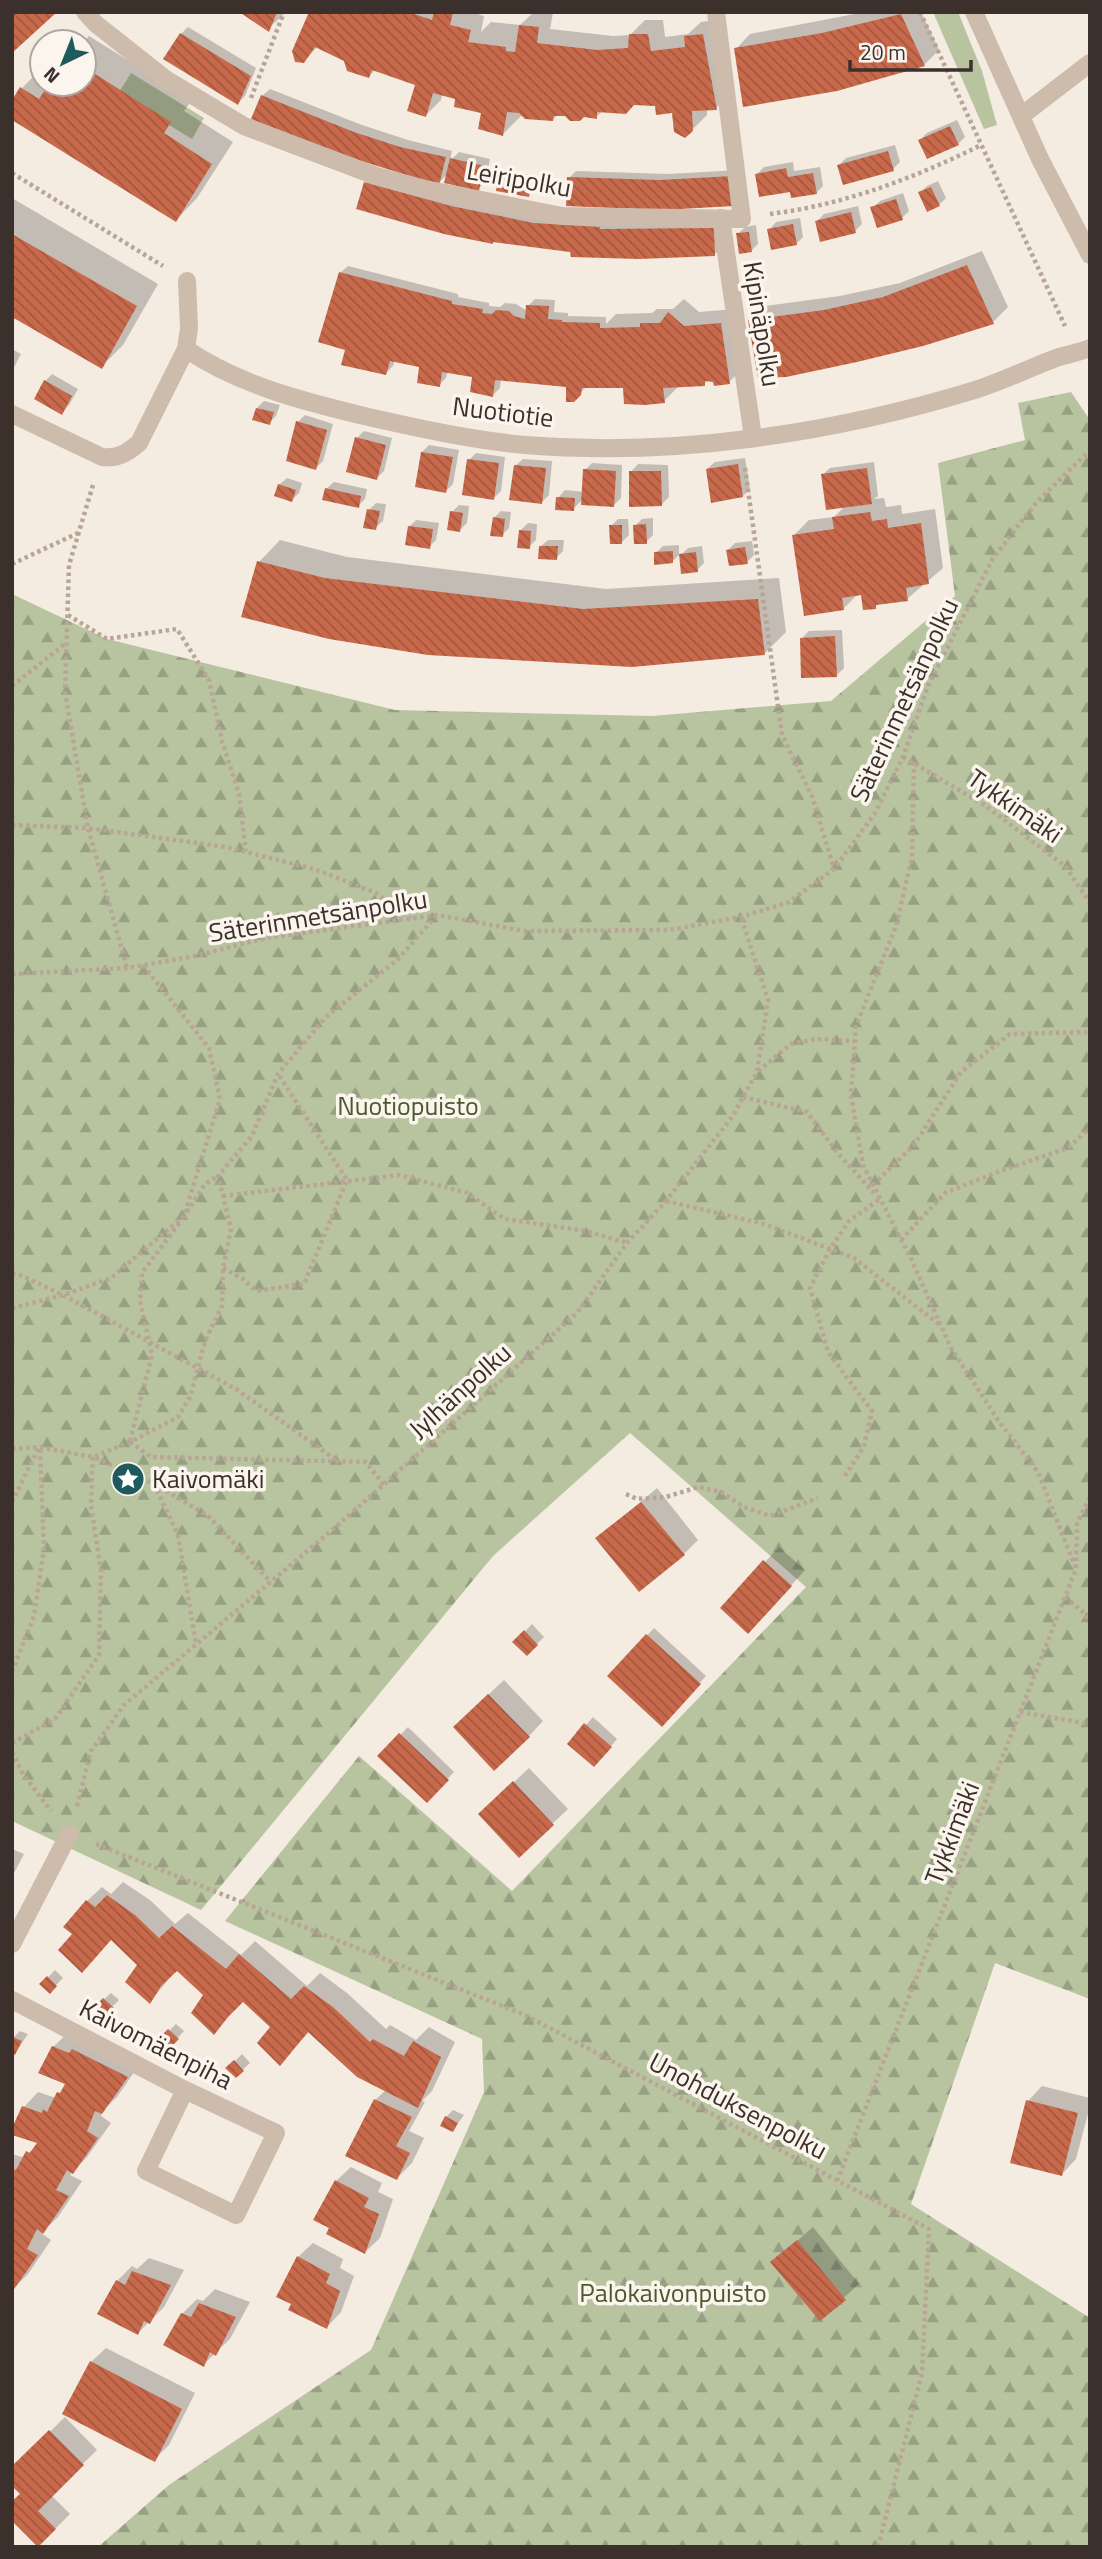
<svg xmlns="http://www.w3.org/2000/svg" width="1102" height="2559" font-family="'Titillium Web',sans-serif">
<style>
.green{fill:#b8c4a0}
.forest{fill:url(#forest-firs)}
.shadow{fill:#0003}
.building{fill:url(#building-back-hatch)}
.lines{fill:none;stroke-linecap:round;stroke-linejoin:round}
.path{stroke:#b9a596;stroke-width:4.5;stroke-dasharray:3.5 3.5;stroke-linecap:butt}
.minor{stroke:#cdbbac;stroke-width:18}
.labels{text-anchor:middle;stroke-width:7;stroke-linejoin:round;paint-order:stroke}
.street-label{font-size:26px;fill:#3b302b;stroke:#fbf5ee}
.park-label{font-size:26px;fill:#4a5a2e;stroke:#fbf5ee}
.poi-label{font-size:26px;fill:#3b302b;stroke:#fbf5ee;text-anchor:start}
</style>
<defs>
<pattern id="forest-firs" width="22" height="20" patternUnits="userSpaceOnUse" patternTransform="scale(1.75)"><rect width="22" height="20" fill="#b8c4a0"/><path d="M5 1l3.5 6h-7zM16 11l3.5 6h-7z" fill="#97a083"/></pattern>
<pattern id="building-back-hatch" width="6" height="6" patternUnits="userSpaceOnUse" patternTransform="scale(1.75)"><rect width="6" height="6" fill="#c8694b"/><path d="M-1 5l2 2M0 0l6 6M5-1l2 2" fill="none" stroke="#a4573f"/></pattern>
</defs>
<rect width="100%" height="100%" fill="#f4ebe1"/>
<!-- green -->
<g class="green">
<polygon points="933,12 958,12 982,71 997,125 984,129"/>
<polygon points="131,73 204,118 192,139 118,94"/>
</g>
<!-- forest -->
<polygon class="forest" points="1071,392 1090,420 1090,1999 995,1963 911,2204 1090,2318 1090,2547 98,2547 169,2485 371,2350 484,2092 482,2039 225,1921 359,1756 512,1891 806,1587 630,1433 493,1556 201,1910 12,1821 12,594 107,639 395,710 652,716 831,701 955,596 938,463 1025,440 1018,403"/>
<!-- shadow -->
<g class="shadow">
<polygon points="242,12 286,12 268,29"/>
<polygon points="311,12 471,12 484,16 481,32 491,22 520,25 534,12 546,12 553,13 550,29 613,36 630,35 645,20 663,20 665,37 688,34 701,22 717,20 731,93 716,108 707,108 707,115 692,130 674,111 657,104 634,104 603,111 596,117 558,114 552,120 523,114 503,134 483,112 458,94 442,94 441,100 426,115 417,83 376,69 369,76 345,60 318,46 304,61"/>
<polygon points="865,12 921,12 939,50 924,65 736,49 750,34"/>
<polygon points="188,27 256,68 245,96 238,103 181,34"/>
<polygon points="89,36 192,100 184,111 233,142 197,198 176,220 22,88 42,68 42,84 84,84 83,42"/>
<polygon points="270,89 362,125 408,140 452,151 450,161 459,152 490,159 485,182 478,189 448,173 439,183 262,96"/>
<polygon points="957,120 965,137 958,144 920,140 927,133"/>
<polygon points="895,145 900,162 893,169 839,165 846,158"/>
<polygon points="793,162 794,171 820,167 823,186 816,193 791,191 757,174 764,167"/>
<polygon points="739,170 740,197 569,178 576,171 668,174"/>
<polygon points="507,171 538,176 536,188 529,195 500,178"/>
<polygon points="373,176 542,216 721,222 722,247 714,255 572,250 366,183"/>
<polygon points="938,181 946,198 939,205 920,193 927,186"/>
<polygon points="903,193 909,211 902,218 872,208 880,201"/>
<polygon points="12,198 158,284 123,345 101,367 12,315"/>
<polygon points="858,206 862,224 855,231 817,221 824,214"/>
<polygon points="800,218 803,237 796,244 769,230 776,222"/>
<polygon points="756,225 758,244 751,251 738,234 745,227"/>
<polygon points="982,251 1008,307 993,322 923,345 750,321 765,306 840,296 900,283"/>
<polygon points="348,266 458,294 458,297 489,303 489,306 500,307 505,303 516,304 527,311 528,306 535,299 555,300 554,312 568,313 568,316 606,317 606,324 616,314 652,313 657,309 673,309 684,299 699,312 736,309 744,367 729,382 708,380 704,384 680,385 664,401 625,386 587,386 573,400 568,386 501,379 500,388 493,395 474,376 448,371 446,378 439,385 421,365 395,360 393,366 386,373 347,348 340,273"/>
<polygon points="12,349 21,354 12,371"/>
<polygon points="52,374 78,389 69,405 62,412 45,381"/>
<polygon points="264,401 280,405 276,416 269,423 257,408"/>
<polygon points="305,415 333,424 323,461 316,468 298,422"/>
<polygon points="364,431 392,438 384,471 377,478 357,438"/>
<polygon points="429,445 459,450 453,484 446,491 422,452"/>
<polygon points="476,453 505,457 501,491 494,498 469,460"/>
<polygon points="745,458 750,489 743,496 707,469 715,462"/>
<polygon points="523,459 552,461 549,495 542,502 515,466"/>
<polygon points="874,462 878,496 874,499 884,498 886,507 901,505 902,514 935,509 943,568 907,599 879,603 875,607 862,593 858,594 843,609 794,535 809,520 834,517 845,506 822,475 830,468"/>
<polygon points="592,463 622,465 621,498 614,505 583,499 573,509 558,498 565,490 584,492 585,470"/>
<polygon points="638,464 668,465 669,497 662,504 631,472"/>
<polygon points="287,478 302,483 299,493 292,500 279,485"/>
<polygon points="334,482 367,489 365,499 358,506 326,489"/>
<polygon points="376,503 386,504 383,521 375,528 369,510"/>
<polygon points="459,505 469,506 467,523 460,530 452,512"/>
<polygon points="501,511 511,512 509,528 502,535 494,518"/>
<polygon points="653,518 653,535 646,542 635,526 642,519"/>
<polygon points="618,519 628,519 629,535 622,542 611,526"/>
<polygon points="416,520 439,523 436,540 429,547 409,527"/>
<polygon points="528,523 537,524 536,540 529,547 520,531"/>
<polygon points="280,540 347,557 606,589 779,578 786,632 764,654 330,638 259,562"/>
<polygon points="548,540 564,540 563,551 556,558 540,547"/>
<polygon points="752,541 754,555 747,562 728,550 735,543"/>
<polygon points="679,545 679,555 672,562 656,553 663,546"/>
<polygon points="702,546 704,563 697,570 681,555 688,548"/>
<polygon points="842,630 844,668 837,675 801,639 809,631"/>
<polygon points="657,1488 698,1540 684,1554 597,1539"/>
<polygon points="779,1547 805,1570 763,1617 722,1608"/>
<polygon points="532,1624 544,1637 527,1654 515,1642"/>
<polygon points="654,1628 706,1676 669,1717 609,1676"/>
<polygon points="504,1680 543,1721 529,1736 470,1712"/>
<polygon points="593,1717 617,1739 601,1758 569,1744"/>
<polygon points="408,1727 454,1772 427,1801 380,1756"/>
<polygon points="529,1768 568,1809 519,1855 495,1800"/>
<polygon points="12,1849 24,1854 12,1877"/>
<polygon points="123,1882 150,1900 175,1924 188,1913 241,1955 255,1941 307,1986 320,1973 347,1993 386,2029 390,2025 416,2040 429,2027 455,2042 432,2091 422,2101 425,2102 409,2131 424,2138 412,2163 397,2178 375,2100 386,2090 310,2031 280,2063 272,2027 243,2000 214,2032 205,1995 177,1969 150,2002 140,1965 112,1938 74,1934 87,1901 102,1887 111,1894"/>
<polygon points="55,1970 63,1978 50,1991 42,1984"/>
<polygon points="111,1993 119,2000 105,2014 97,2006"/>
<polygon points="176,2024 184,2031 171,2045 163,2037"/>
<polygon points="20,2031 28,2034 15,2053 13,2038"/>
<polygon points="68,2033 141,2062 117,2097 102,2111 101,2116 111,2123 87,2157 70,2175 82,2181 58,2217 41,2233 51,2240 28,2274 13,2289 12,2154 25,2158 38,2142 24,2107 38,2092 56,2098 66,2085 53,2047"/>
<polygon points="242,2054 250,2063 236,2076 228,2068"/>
<polygon points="1042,2086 1090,2098 1090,2106 1076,2159 1062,2174 1028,2101"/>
<polygon points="453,2110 464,2115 453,2130 446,2117"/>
<polygon points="351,2167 382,2183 378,2192 393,2199 380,2238 365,2252 331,2228 336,2181"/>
<polygon points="813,2227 859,2284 820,2319 773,2262"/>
<polygon points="313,2243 343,2259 340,2268 354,2276 341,2312 327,2327 293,2303 298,2257"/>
<polygon points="149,2258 184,2270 164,2307 138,2333 117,2281 132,2266 137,2269"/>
<polygon points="215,2289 250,2302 230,2339 203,2365 182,2314 197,2299 203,2301"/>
<polygon points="106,2348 195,2393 169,2445 154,2460 91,2362"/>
<polygon points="65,2417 97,2450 51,2495 70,2514 39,2545 12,2469"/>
</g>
<!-- building -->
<g class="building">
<polygon points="12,12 57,12 12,53"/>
<polygon points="239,12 277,12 269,32"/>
<polygon points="309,12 408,12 432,20 434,12 453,12 450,25 471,30 468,42 506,47 506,51 515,52 519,25 539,27 537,43 597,50 628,48 629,34 648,34 651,51 685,47 684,36 703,34 717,110 692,111 693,131 685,138 674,132 672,113 656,115 655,106 634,105 626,114 597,112 597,119 584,117 580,121 570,121 565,116 554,116 553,121 525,119 519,113 507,112 503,136 478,129 481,113 454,107 455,99 433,93 426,117 407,111 415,85 372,70 369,78 347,71 344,61 315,47 304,63 295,62 292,51"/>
<polygon points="901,14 925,66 837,91 743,107 734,48 822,33"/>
<polygon points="180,33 251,76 238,105 163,59"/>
<polygon points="84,67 171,122 164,133 212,164 176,222 12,120 12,100 20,87 39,99 49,84 84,84"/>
<polygon points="261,95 354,132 400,147 446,157 439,185 345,156 251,119"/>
<polygon points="950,126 959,145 927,159 918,140"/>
<polygon points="888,151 894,171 843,185 837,165"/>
<polygon points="450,158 484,166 479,191 444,183"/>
<polygon points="786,168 788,177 813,173 817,194 791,198 790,192 759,197 755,174"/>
<polygon points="733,176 734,206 662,210 566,206 567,177 660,180"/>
<polygon points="498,177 532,182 529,197 496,191"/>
<polygon points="364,182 451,206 534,223 600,227 600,229 714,228 715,256 639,259 571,257 570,252 493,242 493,244 444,234 356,209"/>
<polygon points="931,187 940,206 927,212 918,192"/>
<polygon points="896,199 903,220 877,228 870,207"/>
<polygon points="851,212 856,233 820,242 815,221"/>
<polygon points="793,224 797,245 771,250 767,229"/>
<polygon points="749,232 752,252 739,254 736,233"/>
<polygon points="12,234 137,306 102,369 12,317"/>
<polygon points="967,265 994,324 923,346 857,362 786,377 758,378 748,320 824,310 883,297"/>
<polygon points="339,272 452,301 452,304 483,309 482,313 492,314 496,310 509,311 514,316 525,319 526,305 549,306 548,319 562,320 562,322 600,323 600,328 640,327 640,323 660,323 668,312 684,326 721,323 730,384 714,386 713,382 705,381 705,386 663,388 665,403 645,405 624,404 623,388 582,388 581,395 574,402 566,402 566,387 495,380 493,397 470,392 472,377 442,372 440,387 417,383 419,367 390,361 386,375 341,365 345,350 318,342"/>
<polygon points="44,380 72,396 62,415 34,399"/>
<polygon points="256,408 274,412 270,425 252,420"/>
<polygon points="296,421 327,430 316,470 286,461"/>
<polygon points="355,437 386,445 377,480 346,472"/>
<polygon points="421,452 453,457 446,493 415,487"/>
<polygon points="467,459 499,463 494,500 462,495"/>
<polygon points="738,464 743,497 711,503 706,469"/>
<polygon points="514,465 546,468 542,504 509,500"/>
<polygon points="867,468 872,504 826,510 821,474"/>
<polygon points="583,469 616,471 614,507 581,505"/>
<polygon points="629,471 661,471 662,506 629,507"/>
<polygon points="278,484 296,490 292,502 274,496"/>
<polygon points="325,488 361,496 359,508 322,500"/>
<polygon points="556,497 575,498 574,511 555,510"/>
<polygon points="367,509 380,511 376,530 363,528"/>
<polygon points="450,511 463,513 460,532 447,530"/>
<polygon points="870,512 872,521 887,519 888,528 921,523 929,584 906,588 908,601 876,605 876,609 863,610 861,595 842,598 844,610 804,616 792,535 834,529 832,517"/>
<polygon points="493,517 505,519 503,537 490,536"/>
<polygon points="646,524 647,544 634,544 633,525"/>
<polygon points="609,525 622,525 622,544 610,544"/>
<polygon points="408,526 433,529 430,549 405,545"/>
<polygon points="519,530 531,531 530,549 517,548"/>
<polygon points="539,546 558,546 557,560 538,559"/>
<polygon points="745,547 748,564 729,566 726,550"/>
<polygon points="673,551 673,563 654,565 654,552"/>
<polygon points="696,552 698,572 681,574 679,554"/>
<polygon points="257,561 325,578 583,609 758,599 765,655 632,667 428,655 329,639 241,617"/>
<polygon points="835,636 837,677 801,678 800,638"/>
<polygon points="641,1502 685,1555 639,1592 595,1538"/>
<polygon points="763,1560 792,1586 748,1634 720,1608"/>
<polygon points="524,1630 538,1645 527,1656 512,1642"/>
<polygon points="646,1634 701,1684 662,1727 607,1676"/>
<polygon points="488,1694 530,1737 494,1771 453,1727"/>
<polygon points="584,1723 612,1747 594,1767 567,1744"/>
<polygon points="399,1733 449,1780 427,1803 377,1756"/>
<polygon points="513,1781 554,1825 519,1858 478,1814"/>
<polygon points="107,1895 135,1915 159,1938 172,1926 226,1969 239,1954 291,1999 304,1986 333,2007 370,2042 373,2039 404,2056 413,2041 441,2057 418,2108 357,2077 308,2032 280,2066 257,2043 270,2027 243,2002 228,2017 214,2035 191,2013 203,1995 177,1971 161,1986 150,2004 125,1982 137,1965 111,1940 82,1973 58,1950 72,1934 63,1927 86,1900 95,1907"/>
<polygon points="47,1976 57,1986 50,1994 39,1984"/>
<polygon points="103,1998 114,2008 105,2017 95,2006"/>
<polygon points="168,2029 179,2039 171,2047 160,2037"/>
<polygon points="12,2037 22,2041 15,2055 12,2053"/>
<polygon points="52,2046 69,2053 72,2049 128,2077 102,2114 95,2111 87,2131 98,2138 73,2174 67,2170 56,2190 69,2196 43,2234 37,2229 27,2249 38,2255 12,2292 12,2169 16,2170 26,2151 30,2153 37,2143 12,2135 12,2128 22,2106 42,2113 43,2109 47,2112 57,2092 60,2093 65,2084 38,2073"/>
<polygon points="234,2060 244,2071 236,2078 225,2068"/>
<polygon points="374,2099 412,2117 396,2146 410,2153 397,2180 345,2156"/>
<polygon points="1026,2100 1078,2113 1062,2176 1010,2163"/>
<polygon points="445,2116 458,2123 453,2132 440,2126"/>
<polygon points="335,2180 369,2198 364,2207 379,2214 365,2254 326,2234 329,2228 313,2220"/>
<polygon points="797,2240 846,2300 820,2321 770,2262"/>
<polygon points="297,2256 330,2274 326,2283 340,2291 327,2329 288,2310 291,2304 276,2297"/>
<polygon points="132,2271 171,2285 150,2324 144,2321 138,2335 97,2314 116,2280 125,2285"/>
<polygon points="199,2303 236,2317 216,2356 210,2352 204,2367 163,2345 181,2313 191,2317"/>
<polygon points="90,2361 182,2409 155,2462 62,2414"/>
<polygon points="49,2430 84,2465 38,2511 56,2529 38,2547 12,2521 12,2501 20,2494 12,2486 12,2466"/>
</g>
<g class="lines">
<!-- path -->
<g class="path">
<polyline points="920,12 1065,326"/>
<polyline points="251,98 284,12"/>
<polyline points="12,173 163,266"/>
<path d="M770 214C843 205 915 178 981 145"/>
<polyline points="745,468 782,735 812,796 834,869"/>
<polyline points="93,485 69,565 65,692 88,828 226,847 314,869 376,893 411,918"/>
<polyline points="12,564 78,533"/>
<polyline points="68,615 107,639 177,629 209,680 222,741 239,794 246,851"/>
<polyline points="12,686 66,643"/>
<polyline points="903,757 986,806 1066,867 1090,903"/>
<polyline points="914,762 912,857 896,926 856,1026 851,1095 863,1165 912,1261 951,1348 998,1420 1038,1472 1076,1569"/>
<polyline points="12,825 88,828 127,968"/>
<polyline points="12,974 127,968 195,956 266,938 437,915 525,931 669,930 741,917 789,902 834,869 875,813 903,757 928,686 993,558 1037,502 1090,450"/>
<polyline points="758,1071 791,1044 816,1039 854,1041"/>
<polyline points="743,1097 807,1112 836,1151 874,1193"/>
<polyline points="873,1185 914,1145 961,1072 1010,1034 1090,1032"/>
<polyline points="223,1196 400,1175 467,1193 505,1219 586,1231 627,1243"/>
<polyline points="666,1201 764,1224 854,1258 940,1325"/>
<polyline points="187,1212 205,1184 218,1176"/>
<polyline points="901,1240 945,1193 1000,1171 1068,1148 1090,1128"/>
<polyline points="223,1268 243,1279 256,1291 304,1284 347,1180 278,1074"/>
<polyline points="12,1274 20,1275 63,1295 236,1389 339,1462"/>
<polyline points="12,1308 63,1295 111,1278 184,1216 220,1099 209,1048 143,965"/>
<polyline points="130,1441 152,1355 140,1301 142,1273 180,1222"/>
<polyline points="130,1442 151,1457 366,1462 384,1485"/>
<polyline points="12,1449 40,1447 93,1457 130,1442 178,1417 190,1397 205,1341 222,1306 223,1268 231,1229 218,1176 252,1136 278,1074 298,1050 326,1017 397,960 436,916"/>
<polyline points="845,1476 864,1446 872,1411 828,1352 810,1288 830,1249 849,1221 880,1199"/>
<polyline points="154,1484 178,1535 196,1644"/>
<polyline points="626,1494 637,1499 666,1497 698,1487 721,1492 744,1507 770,1516 818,1498"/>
<polyline points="12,1502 39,1447"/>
<polyline points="1065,1597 1084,1613 1090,1623"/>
<polyline points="12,1672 34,1616 44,1549 40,1447"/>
<polyline points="1020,1712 1090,1724"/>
<polyline points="12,1743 55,1719 99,1655 101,1571 91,1505 93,1457 153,1483 208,1516 271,1582"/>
<polyline points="12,1752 23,1774 51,1811"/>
<polyline points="77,1806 91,1751 124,1705 330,1532 577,1313 627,1243 666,1201 732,1117 757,1072 768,1000 741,917"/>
<polyline points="96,1844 525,2015 929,2229 922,2373 878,2547"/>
<polyline points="837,2181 1076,1569 1077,1524 1090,1497"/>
</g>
<!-- minor -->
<g class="minor">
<polyline points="85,12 96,24 167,80 244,126 376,176 425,189 562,216 742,219 716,12"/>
<polyline points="974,12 1040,159 1090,255"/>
<polyline points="1021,116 1090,63"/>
<polyline points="721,218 753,437"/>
<path d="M186 349C239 385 302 401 364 416 417 428 471 440 525 445 676 457 831 434 975 390 1004 381 1031 367 1059 357 1070 354 1080 352 1090 348"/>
<path d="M12 414 102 457C118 459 127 453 139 443L186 349 189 328 187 281"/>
<polyline points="12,1944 69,1834"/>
<polyline points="12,2000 185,2090 276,2133 236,2215 146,2171 185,2090"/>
</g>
</g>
<!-- icons -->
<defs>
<symbol id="sight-disc" viewBox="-11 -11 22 22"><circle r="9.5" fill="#1f5a5e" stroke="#fbf5ee"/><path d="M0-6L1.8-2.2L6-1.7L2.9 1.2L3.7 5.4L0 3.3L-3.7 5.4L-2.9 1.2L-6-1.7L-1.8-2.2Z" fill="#fff"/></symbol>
</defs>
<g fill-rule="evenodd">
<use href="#sight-disc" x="109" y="1460" width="38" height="38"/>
</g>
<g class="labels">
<!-- street labels -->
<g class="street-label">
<text transform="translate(519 179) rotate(10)" y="9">Leiripolku</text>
<text transform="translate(762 324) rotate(81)" y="9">Kipinäpolku</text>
<text transform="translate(503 412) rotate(7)" y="9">Nuotiotie</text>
<text transform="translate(904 700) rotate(-65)" y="9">Säterinmetsänpolku</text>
<text transform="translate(1015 806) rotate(35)" y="9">Tykkimäki</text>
<text transform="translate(318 916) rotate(-9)" y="9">Säterinmetsänpolku</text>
<text transform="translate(460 1391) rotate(-42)" y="9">Jylhänpolku</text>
<text transform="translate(952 1833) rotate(-69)" y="9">Tykkimäki</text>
<text transform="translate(156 2044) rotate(27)" y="9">Kaivomäenpiha</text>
<text transform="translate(738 2106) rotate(28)" y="9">Unohduksenpolku</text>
</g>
<!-- park labels -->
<g class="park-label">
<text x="408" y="1115">Nuotiopuisto</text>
<text x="673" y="2302">Palokaivonpuisto</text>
</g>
<!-- poi labels -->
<g class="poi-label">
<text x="152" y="1488">Kaivomäki</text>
</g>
</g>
<!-- border -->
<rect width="1102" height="2559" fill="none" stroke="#3b302b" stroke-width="28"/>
<!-- north arrow -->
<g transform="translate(63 63) rotate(223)"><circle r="33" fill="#fbf5ee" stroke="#aea6a0" stroke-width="2"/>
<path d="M0-5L12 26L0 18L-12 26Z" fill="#1f5a5e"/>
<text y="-10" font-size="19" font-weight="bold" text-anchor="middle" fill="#3b302b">N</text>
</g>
<!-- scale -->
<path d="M850 60v10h121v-10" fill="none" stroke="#3b302b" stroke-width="3.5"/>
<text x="860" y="60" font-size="21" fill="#3b302b" stroke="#fbf5ee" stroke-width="5" paint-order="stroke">20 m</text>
</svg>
